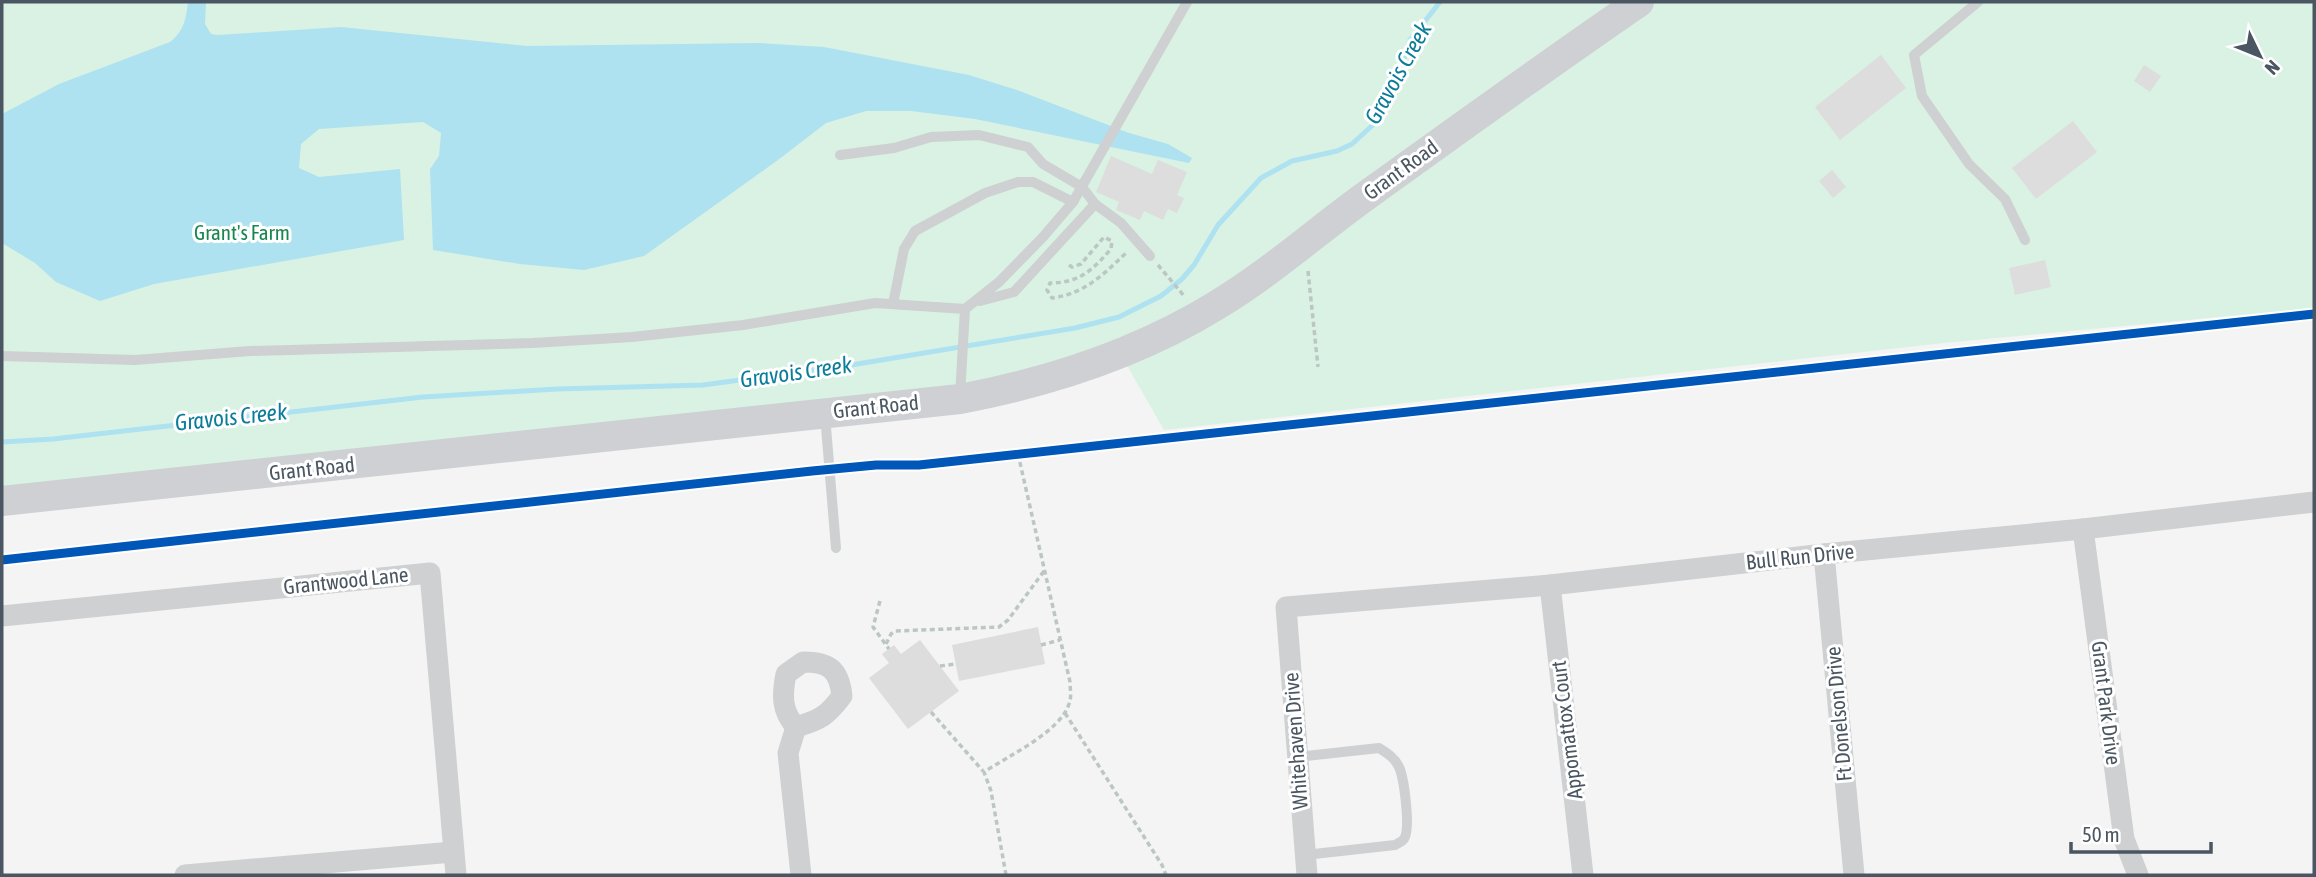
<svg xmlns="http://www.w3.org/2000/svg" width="2316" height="877" font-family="'Asap Condensed',sans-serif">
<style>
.green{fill:#d9f2e3}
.water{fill:#aee2f0}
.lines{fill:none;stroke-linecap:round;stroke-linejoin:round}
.stream{stroke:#aee2f0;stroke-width:5}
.building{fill:#ddddde}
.path{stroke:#bcc7c4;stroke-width:3.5;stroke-dasharray:5 3.5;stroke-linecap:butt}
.lane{stroke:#ced0d2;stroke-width:10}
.street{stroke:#ced0d2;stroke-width:21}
.secondary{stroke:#ced0d4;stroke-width:30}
.cycleway-casing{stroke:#fff;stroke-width:13}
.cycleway{stroke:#0057b8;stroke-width:9}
.labels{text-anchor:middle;stroke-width:6;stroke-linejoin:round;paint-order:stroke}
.street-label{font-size:21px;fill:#4a5661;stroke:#fff}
.park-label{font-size:21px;fill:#17864f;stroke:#fff}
.water-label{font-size:23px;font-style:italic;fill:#0c7c9b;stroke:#fff}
</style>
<rect width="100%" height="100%" fill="#f4f4f4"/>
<!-- green -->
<polygon class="green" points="2,2 2314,2 2314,308 1944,343 1164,430 1114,343 989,383 2,489"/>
<!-- water -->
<path class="water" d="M188 2H206L205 24 211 34 218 35 341 27 527 46 759 43 824 47 969 75 1017 90 1129 133 1168 144 1192 158 1189 163 975 119 911 111H866L826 123 778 160 644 256 584 270 520 264 433 250 430 169 439 156 441 133 423 122 319 129 301 144 299 168 319 177 400 169 404 240 154 284 100 301 56 282 35 263 2 243V114L59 84 170 42C184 31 186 19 188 2Z"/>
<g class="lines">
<!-- stream -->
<polyline class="stream" points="2,442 53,439 423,397 557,389 703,385 845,366 1075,328 1119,317 1161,296 1182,279 1194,265 1218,225 1261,178 1292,161 1337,151 1352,144 1375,123 1393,91 1410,40 1440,2"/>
</g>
<!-- building -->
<g class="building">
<polygon points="1881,55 1906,88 1840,140 1815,107"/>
<polygon points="2144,65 2161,76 2150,92 2134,81"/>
<polygon points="2073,121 2097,152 2036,199 2012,168"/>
<polygon points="1111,156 1152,174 1158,160 1187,172 1177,195 1184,198 1177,213 1168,209 1163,220 1144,211 1140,220 1116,210 1119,202 1096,192"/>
<polygon points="1832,170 1846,187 1833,198 1819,181"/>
<polygon points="2045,260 2051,287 2015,295 2009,268"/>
<polygon points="1038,627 1045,664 959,681 952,645"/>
<polygon points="920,640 959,691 908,729 869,678 889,663 882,654 894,645 901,654"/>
</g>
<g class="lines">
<!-- path -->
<g class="path">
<path d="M1069 265 1072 267 1081 264 1104 237 1112 241 1111 249C1092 270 1080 283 1050 283L1047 290 1052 298C1085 294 1105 273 1128 251"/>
<polyline points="1158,265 1185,297"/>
<polyline points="1308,271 1318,367"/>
<polyline points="880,601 873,627 889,649"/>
<polyline points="886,644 891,634 895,631 999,627 1008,620 1044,571"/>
<polyline points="1041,645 1060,640"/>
<polyline points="940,666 956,664"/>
<polyline points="931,712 983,771"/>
<polyline points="1065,713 1162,865 1166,875"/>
<path d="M1006 875 991 791 984 772C1008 756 1060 732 1069 704 1072 697 1070 689 1070 682L1018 454"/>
</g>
<!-- lane -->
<g class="lane">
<polyline points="1978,2 1914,55 1922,96 1969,164 2005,199 2025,240"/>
<polyline points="840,155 894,148 931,137 979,135 1028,147 1043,164 1082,187 1095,204 1014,292 980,301"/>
<polyline points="1095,204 1121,223 1150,256"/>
<polyline points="893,304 904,249 915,231 985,193 1018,182 1033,182 1073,202"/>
<polyline points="2,356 135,360 250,351 533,343 632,337 743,325 875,303 965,309 999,282 1043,237 1073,202 1187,2"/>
<polyline points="960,396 965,309"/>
<polyline points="825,415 836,548"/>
<path d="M1297 757 1379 748C1387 753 1395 758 1399 767 1404 778 1411 829 1404 839 1402 842 1398 843 1395 845L1305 855"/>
</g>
<!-- street -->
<g class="street">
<polyline points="2083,529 2124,839 2138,875"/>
<polyline points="1824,554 1854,875"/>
<polyline points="1550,585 1583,875"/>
<polyline points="2,616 430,573 456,875"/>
<path d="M803 662C829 662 839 669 842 696 827 716 820 720 796 727 781 711 782 694 786 674Z"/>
<polyline points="796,727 788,753 801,875"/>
<polyline points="185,875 453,852"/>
<polyline points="1307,875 1286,607 1550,585 1824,554 2083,529 2314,502"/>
</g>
<!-- secondary -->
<path class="secondary" d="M2 501 960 399C1050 382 1139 353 1217 305 1270 273 1317 231 1367 195 1457 130 1547 65 1639 2"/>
<defs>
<polyline id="cycleway" points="2,560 812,471 876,465 919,465 2314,314"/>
</defs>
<!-- cycleway casing -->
<use href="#cycleway" class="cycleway-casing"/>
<!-- cycleway -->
<use href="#cycleway" class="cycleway"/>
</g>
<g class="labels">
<!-- street labels -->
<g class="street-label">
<text transform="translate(1401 170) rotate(-36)" y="7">Grant Road</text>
<text transform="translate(876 407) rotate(-6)" y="7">Grant Road</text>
<text transform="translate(312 469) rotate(-6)" y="7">Grant Road</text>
<text transform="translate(1800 557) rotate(-6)" y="7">Bull Run Drive</text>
<text transform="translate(346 581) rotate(-6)" y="7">Grantwood Lane</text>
<text transform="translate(2106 703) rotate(83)" y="7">Grant Park Drive</text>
<text transform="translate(1839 714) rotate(-95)" y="7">Ft Donelson Drive</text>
<text transform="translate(1567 730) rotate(-97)" y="7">Appomattox Court</text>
<text transform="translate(1296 741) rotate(-94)" y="7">Whitehaven Drive</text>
</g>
<!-- park labels -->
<g class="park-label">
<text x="242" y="240">Grant's Farm</text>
</g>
<!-- water labels -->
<g class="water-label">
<text transform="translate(1398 73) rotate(-61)" y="8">Gravois Creek</text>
<text transform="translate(796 372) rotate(-8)" y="8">Gravois Creek</text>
<text transform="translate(231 417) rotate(-6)" y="8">Gravois Creek</text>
</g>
</g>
<!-- border -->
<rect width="2316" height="877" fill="none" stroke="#4a5661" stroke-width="7"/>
<!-- north arrow -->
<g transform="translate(2260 56) rotate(133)" stroke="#ffffff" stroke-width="5" paint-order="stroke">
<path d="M0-5L12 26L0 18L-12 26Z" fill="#4a5661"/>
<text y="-10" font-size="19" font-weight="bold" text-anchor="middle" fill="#4a5661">N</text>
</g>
<!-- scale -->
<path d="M2071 842v10h140v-10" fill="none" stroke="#4a5661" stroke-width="3.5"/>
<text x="2082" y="842" font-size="21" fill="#4a5661" stroke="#ffffff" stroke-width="5" paint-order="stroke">50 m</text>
</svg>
